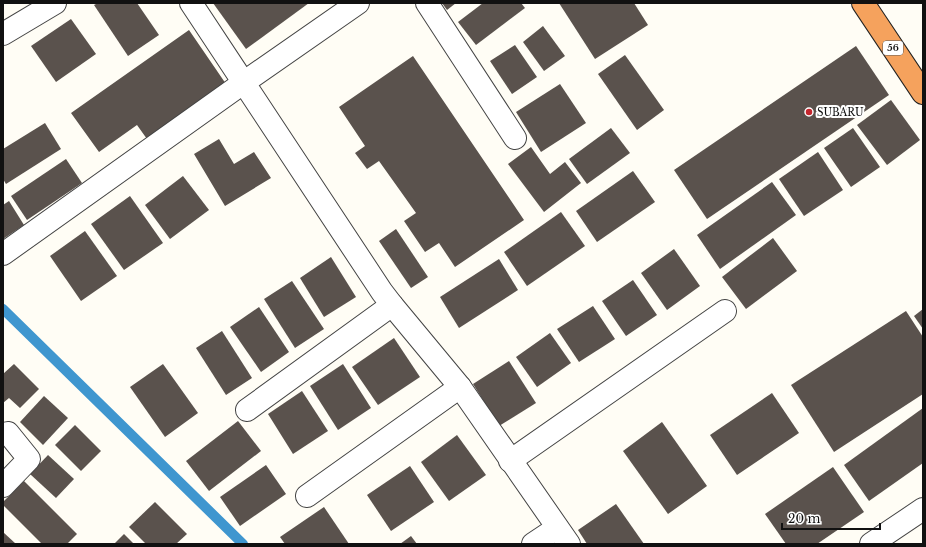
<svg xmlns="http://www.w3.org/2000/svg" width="926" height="547" font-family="'Libre Baskerville',serif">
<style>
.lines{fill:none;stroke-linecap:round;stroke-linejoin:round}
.stream{stroke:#3f96cf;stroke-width:10}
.building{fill:#5a524d}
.minor-casing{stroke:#444;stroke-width:24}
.highway-casing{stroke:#222;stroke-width:24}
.minor{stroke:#fff;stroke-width:22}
.highway{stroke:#f5a25d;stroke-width:22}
.poi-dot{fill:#c4262e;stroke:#fff;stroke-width:1.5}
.labels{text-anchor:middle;stroke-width:4;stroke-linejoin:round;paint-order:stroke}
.shield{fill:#fff;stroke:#585858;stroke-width:1}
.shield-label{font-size:9px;font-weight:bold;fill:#111}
.poi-label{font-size:10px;fill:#111;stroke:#fff;text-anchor:start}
</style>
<rect width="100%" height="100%" fill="#fffdf5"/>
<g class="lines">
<!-- stream -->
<polyline class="stream" points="3,309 243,544"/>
</g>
<!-- building -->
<g class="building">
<polygon points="98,3 137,3 159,35 128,56 94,5"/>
<polygon points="213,3 309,3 246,49"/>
<polygon points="442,3 456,3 447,10"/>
<polygon points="483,3 521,3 525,8 476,45 458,22"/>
<polygon points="559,3 634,3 648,25 595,59"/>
<polygon points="71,19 96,54 56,82 31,46"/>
<polygon points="543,26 565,56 544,71 523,42"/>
<polygon points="189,30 226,84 147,139 137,125 99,152 71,113"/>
<polygon points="515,45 537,77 512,94 490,61"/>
<polygon points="856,46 889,95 707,219 674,170"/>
<polygon points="625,55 664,110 637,130 598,74"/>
<polygon points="413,56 524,220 455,267 439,243 425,252 404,221 416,213 379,161 367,169 355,153 365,146 339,107"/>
<polygon points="560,84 586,123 541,152 516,112"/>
<polygon points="891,100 920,140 887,165 857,125"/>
<polygon points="45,123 61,149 6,184 3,179 3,149"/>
<polygon points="611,128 630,153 587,184 569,159"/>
<polygon points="853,128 880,167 851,187 824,148"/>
<polygon points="219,139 234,164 254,152 271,178 225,206 194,154"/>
<polygon points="531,147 550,174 565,162 581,183 544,212 508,164"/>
<polygon points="818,152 843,190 804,216 779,179"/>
<polygon points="66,159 82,183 27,220 11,196"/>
<polygon points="633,171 655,202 597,242 576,211"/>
<polygon points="183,176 209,210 170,239 145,205"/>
<polygon points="772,182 796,215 720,269 697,235"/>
<polygon points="130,196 163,243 124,270 91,224"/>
<polygon points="9,201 24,225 3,239 3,205"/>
<polygon points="561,212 585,246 527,286 504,252"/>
<polygon points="396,229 428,277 411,288 379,241"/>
<polygon points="85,231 117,276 81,301 50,256"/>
<polygon points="773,238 797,271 746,309 722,277"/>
<polygon points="674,249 700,286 667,310 641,273"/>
<polygon points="331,257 356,297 324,317 300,278"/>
<polygon points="499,259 518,290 459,328 440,297"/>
<polygon points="633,280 657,315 626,336 602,301"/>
<polygon points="292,281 324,329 295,348 264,299"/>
<polygon points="593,306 615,339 579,362 557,329"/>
<polygon points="259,307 289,352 261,372 230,327"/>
<polygon points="923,309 923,329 914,316"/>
<polygon points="906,311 923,337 923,394 834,452 791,385"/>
<polygon points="222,331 252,378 226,395 196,348"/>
<polygon points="550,333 571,363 537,387 516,357"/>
<polygon points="394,338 420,377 378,405 352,367"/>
<polygon points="509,361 536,403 499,426 473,384"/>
<polygon points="14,364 39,389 20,408 9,398 3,403 3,374"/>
<polygon points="163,364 198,413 165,437 130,387"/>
<polygon points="343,364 371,408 338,430 310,386"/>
<polygon points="302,391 328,431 293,454 268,414"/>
<polygon points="772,393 799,433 737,475 710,435"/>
<polygon points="44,396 68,418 43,445 20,422"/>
<polygon points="923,408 923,463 869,501 844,465"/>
<polygon points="238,421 261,451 209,491 186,461"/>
<polygon points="662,422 707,486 668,514 623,451"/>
<polygon points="75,425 101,451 81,471 55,445"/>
<polygon points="457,435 486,475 449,501 421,462"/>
<polygon points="48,455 74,479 56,498 30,474"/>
<polygon points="266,465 286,494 240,526 220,497"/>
<polygon points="410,466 434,502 391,531 367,495"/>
<polygon points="833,467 864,512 817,544 786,544 765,514"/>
<polygon points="24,481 77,534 67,544 42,544 3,505 3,502"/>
<polygon points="155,502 187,534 176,544 146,544 129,527"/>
<polygon points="616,504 644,544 587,544 578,530"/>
<polygon points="324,507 349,544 285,544 280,537"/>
<polygon points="3,532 16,544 3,544"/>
<polygon points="124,534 134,544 114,544"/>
<polygon points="411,536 417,544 400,544"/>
</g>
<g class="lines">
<defs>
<g id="minor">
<polyline points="191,3 382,292 392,305 460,387 569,544"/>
<polyline points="427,3 515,138"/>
<polyline points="3,34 55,3"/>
<polyline points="3,254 243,83 358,3"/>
<polyline points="247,410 392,305"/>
<polyline points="510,461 725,311"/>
<polyline points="3,486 29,459 8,433"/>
<polyline points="307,496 460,387"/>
<polyline points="533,544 557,528"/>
<polyline points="871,544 923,509"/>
</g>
<polyline id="highway" points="863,3 923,93"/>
</defs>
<!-- minor casing -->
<use href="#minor" class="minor-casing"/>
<!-- highway casing -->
<use href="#highway" class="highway-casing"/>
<!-- minor -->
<use href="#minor" class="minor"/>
<!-- highway -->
<use href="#highway" class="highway"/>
</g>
<!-- markers -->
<circle class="poi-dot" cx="809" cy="112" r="4"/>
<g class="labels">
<!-- shield labels -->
<rect class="shield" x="883" y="41" width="20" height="14" rx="3"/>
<g class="shield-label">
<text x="893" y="51">56</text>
</g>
<!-- poi labels -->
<g class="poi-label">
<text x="817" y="116">SUBARU</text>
</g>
</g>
<!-- border -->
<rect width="926" height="547" fill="none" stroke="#111111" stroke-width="8"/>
<!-- scale -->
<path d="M782 523v6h98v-6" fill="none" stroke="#111111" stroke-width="2"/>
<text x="788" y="523" font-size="12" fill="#111111" stroke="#ffffff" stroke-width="3" paint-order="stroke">20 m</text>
</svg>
